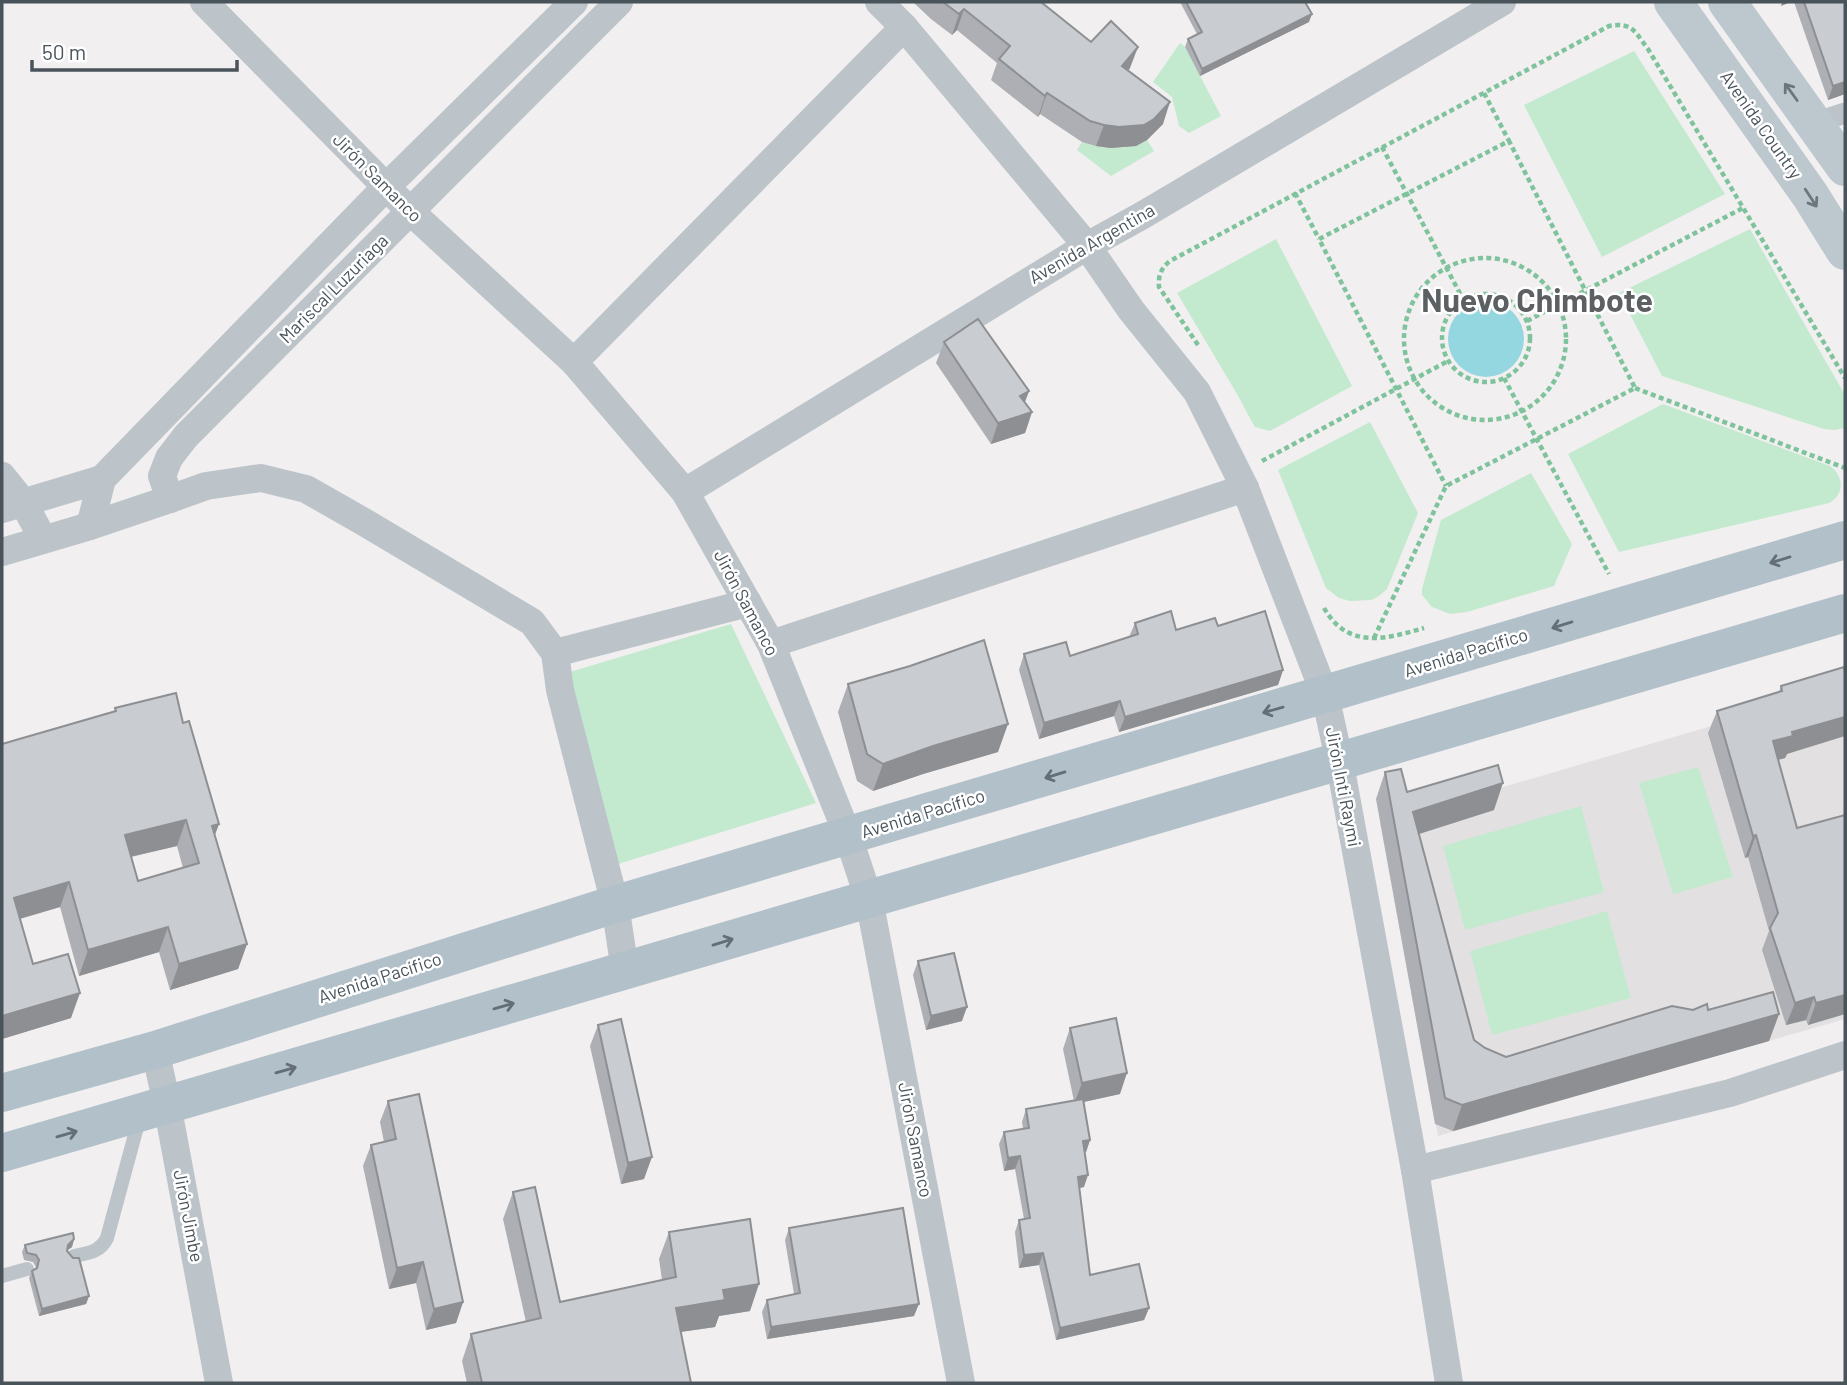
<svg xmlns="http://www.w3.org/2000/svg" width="1847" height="1385" font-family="Barlow,sans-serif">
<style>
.education{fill:#e2e0e1}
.green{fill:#c3eacf}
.water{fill:#95d7e1}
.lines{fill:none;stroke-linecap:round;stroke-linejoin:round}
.path{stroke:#7fc39d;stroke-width:4.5;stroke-dasharray:5 3.5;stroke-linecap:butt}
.service{stroke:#bcc4ca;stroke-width:14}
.pedestrian{stroke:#bcc4ca;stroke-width:21}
.minor{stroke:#bcc4ca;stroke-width:28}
.secondary{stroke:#bdc7ce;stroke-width:38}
.primary{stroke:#b2c0ca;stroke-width:38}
.wall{fill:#adafb4;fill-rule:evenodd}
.shaded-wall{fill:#8d8f92}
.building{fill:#c9ccd1;stroke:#8d8f92;stroke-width:2;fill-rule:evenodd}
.oneway{stroke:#6c767d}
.oneway2{stroke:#636e76}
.labels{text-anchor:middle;stroke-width:5;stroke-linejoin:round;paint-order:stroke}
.street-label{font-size:18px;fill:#49535a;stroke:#fff}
.town-label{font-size:32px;font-weight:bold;fill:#5c6063;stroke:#fff}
</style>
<rect width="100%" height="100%" fill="#f1efef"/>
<!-- education -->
<polygon class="education" points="1845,687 1845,1019 1438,1136 1380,823"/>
<!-- green -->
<g class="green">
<polygon points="1180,43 1185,47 1221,116 1189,133 1179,126 1172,97 1153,82"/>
<polygon points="1634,51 1725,194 1602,257 1524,105"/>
<path d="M1147 140 1154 151 1111 176 1077 150 1082 142C1105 148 1126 152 1147 140Z"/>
<polygon points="1750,229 1845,395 1844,428 1835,430 1824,429 1662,376 1619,293"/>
<polygon points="1276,239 1352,386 1270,431 1255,427 1252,422 1237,394 1177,293"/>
<path d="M1663 404 1830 466C1844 476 1845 494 1829 503L1619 552 1568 454Z"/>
<polygon points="1370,422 1418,513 1387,589 1379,596 1371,600 1350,601 1339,598 1326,588 1278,470"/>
<polygon points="1531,473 1572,544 1554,586 1467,612 1450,614 1432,607 1422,595 1422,589 1441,520"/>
<polygon points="731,624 816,803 618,864 563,674"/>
<polygon points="1698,767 1733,877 1673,894 1639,783"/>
<polygon points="1581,806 1604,892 1465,930 1443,846"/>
<polygon points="1607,911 1631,998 1492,1035 1470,951"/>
</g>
<!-- water -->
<circle class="water" cx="1486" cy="339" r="38"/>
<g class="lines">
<!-- path -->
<g class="path">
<polyline points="1484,93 1509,141"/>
<polyline points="1382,147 1464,301"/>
<polyline points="1295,193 1319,239"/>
<circle cx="1485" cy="339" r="81"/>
<circle cx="1486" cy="338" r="44"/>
<polyline points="1527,321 1743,208"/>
<path d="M1198 345 1159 287C1158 276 1161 268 1170 261L1609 26C1633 22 1634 31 1648 49L1845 378"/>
<polyline points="1504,378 1609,574"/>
<polyline points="1635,388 1845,468"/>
<polyline points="1262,461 1448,361"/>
<path d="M1324 608C1348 650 1386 639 1424 628"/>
<polyline points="1374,638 1446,486 1635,388 1509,141 1319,239 1446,486"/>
</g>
<!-- service -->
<g class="service">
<path d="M74 1256C89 1253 100 1252 107 1238L140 1116"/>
<polyline points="2,1276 27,1269"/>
</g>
<!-- pedestrian -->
<polyline class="pedestrian" points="1814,123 1845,113"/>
<!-- minor -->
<g class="minor">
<polyline points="204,2 411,212 574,362 685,492 771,644 848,836 869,899 961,1383"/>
<polyline points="879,2 904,27 1087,246 1131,310 1197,392 1245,488 1325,695 1339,759 1415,1170 1449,1383"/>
<polyline points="574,362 904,27"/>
<polyline points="2,476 23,502 43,539"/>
<polyline points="685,492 1087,246 1143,215 1502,2"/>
<polyline points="170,499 206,486 261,478 306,489 364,522 532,622 555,653 560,690 615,904 625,971"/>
<polyline points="2,509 102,479"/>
<polyline points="90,526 102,479 386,187 574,2"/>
<polyline points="2,552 90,526 170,499 162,476 169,458 186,436 619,2"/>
<polyline points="771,644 1245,488"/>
<polyline points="555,653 748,603"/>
<polyline points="155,1050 167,1104 219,1383"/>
<polyline points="1415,1170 1730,1093 1845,1055"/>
</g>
<!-- secondary -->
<g class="secondary">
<polyline points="1673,2 1810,195 1845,251"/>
<polyline points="1727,2 1845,167"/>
</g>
<!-- primary -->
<g class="primary">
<polyline points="2,1093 155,1050 606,907 1845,540"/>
<path d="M2 1153C617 974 1230 790 1845 613"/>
</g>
</g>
<!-- wall -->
<g class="wall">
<polygon points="913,2 1041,2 1091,42 1130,68 1128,71 1163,124 1147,140 1136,146 1111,148 1096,146 1082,142 1040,114 1038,117 991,80 997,63 957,30 952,35 931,19"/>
<polygon points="1180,2 1305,2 1309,22 1200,76 1185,47 1188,39 1197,34"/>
<polygon points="1794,2 1845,2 1845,94 1828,100"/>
<polygon points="944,342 1029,391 1025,402 1032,412 1025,433 991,444 936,363"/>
<polygon points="1135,623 1176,630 1218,626 1283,670 1278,685 1119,732 1114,716 1039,739 1019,670 1024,654 1070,656 1129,637"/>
<polygon points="848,684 998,752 923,774 873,791 857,781 838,712"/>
<polygon points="1781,686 1787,754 1785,758 1778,760 1797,828 1845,815 1845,1014 1808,1025 1806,1020 1786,1025 1762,950 1769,931 1748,857 1745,858 1708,733 1717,711 1779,692"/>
<path d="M115 708 183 723 219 824 215 835 247 944 238 969 170 990 159 952 79 976 60 907 20 919 33 964 71 1018 2 1039V744L114 712ZM177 846 183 868 138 881 131 857Z"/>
<polygon points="1385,772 1407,792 1494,810 1419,834 1474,1040 1485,1048 1506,1057 1693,1010 1708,1010 1779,1014 1769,1041 1453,1131 1435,1124 1376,799"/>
<polygon points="918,961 962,1021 926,1030 913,975"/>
<polygon points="598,1025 644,1179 621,1184 590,1046"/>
<polygon points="1070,1028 1120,1094 1084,1102 1090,1140 1086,1152 1085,1152 1084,1187 1079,1188 1090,1275 1149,1308 1144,1320 1056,1340 1039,1265 1019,1268 1015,1232 1019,1220 1024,1219 1015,1169 1004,1171 999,1144 1004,1132 1023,1129 1022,1122 1026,1109 1074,1101 1063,1049"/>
<polygon points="388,1101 463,1302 456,1323 426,1330 416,1283 389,1289 363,1166 371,1145 384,1142 380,1122"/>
<polygon points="513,1192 560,1302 662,1280 659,1259 669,1232 750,1311 719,1316 715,1327 681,1332 691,1383 467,1383 462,1361 471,1334 526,1322 503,1219"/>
<polygon points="789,1228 914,1316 767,1339 762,1312 767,1300 794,1294 785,1240"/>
<polygon points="74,1239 72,1247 67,1250 89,1296 86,1304 39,1316 29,1278 32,1271 36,1267 33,1262 24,1260 22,1252 25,1245"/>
</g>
<!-- shaded-wall -->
<g class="shaded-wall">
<polygon points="1782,2 1791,2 1781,6"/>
<polygon points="964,9 957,30 952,35 959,14"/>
<polygon points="1312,14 1309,22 1200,76 1202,69"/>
<polygon points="1138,47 1130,68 1114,87 1122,66"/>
<polygon points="1845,82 1845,94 1828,100 1833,86"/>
<polygon points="1047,93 1040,114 1038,117 1045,96"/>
<polygon points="1170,102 1163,124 1147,140 1136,146 1111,148 1096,146 1104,125"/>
<polygon points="1029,391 1021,412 1020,396"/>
<polygon points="1032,412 1025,433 991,444 998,423"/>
<polygon points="1283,670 1278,685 1119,732 1125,717"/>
<polygon points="1120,701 1114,716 1039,739 1044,723"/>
<polygon points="1845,717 1845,736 1787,754 1785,758 1765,763 1773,741 1792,732"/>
<polygon points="1008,724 998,752 923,774 873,791 883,764 933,746"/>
<polygon points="1503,783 1494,810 1403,839 1413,812"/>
<polygon points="186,820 177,846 116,860 125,835"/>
<polygon points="219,824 209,849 212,826"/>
<polygon points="1756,835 1748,857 1745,858 1753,836"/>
<polygon points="69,882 60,907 5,923 14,898"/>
<polygon points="168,927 159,952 79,976 88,950"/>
<polygon points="247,944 238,969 170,990 179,964"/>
<polygon points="80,993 71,1018 2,1039 2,1016"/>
<polygon points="1845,995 1845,1014 1808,1025 1816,1003"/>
<polygon points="1814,997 1806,1020 1786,1025 1795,1003"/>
<polygon points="967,1007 962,1021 926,1030 931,1016"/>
<polygon points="1779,1014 1769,1041 1453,1131 1462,1105"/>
<polygon points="1127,1073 1120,1094 1074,1104 1082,1083"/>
<polygon points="1090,1140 1086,1152 1078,1153 1083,1141"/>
<polygon points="1020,1156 1015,1169 1004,1171 1008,1158"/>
<polygon points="652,1157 644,1179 621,1184 628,1163"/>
<polygon points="1088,1175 1084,1187 1074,1189 1078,1177"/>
<polygon points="74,1239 72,1247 65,1252 68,1245"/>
<polygon points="1043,1253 1039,1265 1019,1268 1024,1255"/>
<polygon points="423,1262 416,1283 389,1289 397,1268"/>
<polygon points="759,1284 750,1311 719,1316 715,1327 666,1334 676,1308 723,1290"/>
<polygon points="89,1296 86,1304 39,1316 42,1309"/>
<polygon points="463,1302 456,1323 426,1330 434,1309"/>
<polygon points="919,1304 914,1316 767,1339 771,1327"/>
<polygon points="1149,1308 1144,1320 1056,1340 1060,1328"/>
</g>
<!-- building -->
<g class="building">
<polygon points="943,2 1041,2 1091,42 1111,21 1138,47 1122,66 1170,102 1154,119 1144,125 1119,127 1104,125 1090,121 1047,93 1045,96 999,59 1010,46 964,9 959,14"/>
<polygon points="1186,2 1305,2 1312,14 1202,69 1188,39 1202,32"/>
<polygon points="1804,2 1845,2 1845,82 1833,86"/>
<polygon points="978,319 1029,391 1020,396 1032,412 998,423 944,342"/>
<polygon points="1171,611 1176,630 1215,618 1218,626 1265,611 1283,670 1125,717 1120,701 1044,723 1024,654 1066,642 1070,656 1138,634 1135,623"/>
<polygon points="984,640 1008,724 933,746 883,764 867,754 848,684 910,666"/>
<polygon points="1844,667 1845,671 1845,717 1792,732 1793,736 1773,741 1797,828 1845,815 1845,995 1816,1003 1814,997 1795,1003 1770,928 1778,913 1756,835 1753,836 1717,711 1782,691 1781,686"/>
<path d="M176 693 183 723 189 721 219 824 212 826 247 944 179 964 168 927 88 950 69 882 14 898 33 964 68 954 80 993 2 1016V744L116 711 115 708ZM186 820 199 863 138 881 125 835Z"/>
<polygon points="1498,765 1503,783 1413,812 1474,1040 1485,1048 1506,1057 1672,1006 1693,1010 1707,1004 1708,1010 1773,992 1779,1014 1462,1105 1445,1098 1385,772 1401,769 1407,792"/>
<polygon points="954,953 967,1007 931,1016 918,961"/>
<polygon points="1116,1018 1127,1073 1082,1083 1070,1028"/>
<polygon points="621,1019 652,1157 628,1163 598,1025"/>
<polygon points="419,1094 463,1302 434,1309 423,1262 397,1268 371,1145 396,1139 388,1101"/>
<polygon points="1083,1099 1090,1140 1083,1141 1088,1175 1078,1177 1090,1275 1139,1264 1149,1308 1060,1328 1043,1253 1024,1255 1019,1220 1030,1218 1020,1156 1008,1158 1004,1132 1029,1128 1026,1109"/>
<polygon points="535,1187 560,1302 676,1277 669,1232 750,1219 759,1284 723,1290 725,1300 676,1308 691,1383 482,1383 471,1334 541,1318 513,1192"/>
<polygon points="903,1208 919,1304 771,1327 767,1300 800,1293 789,1228"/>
<polygon points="73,1233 74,1239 68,1245 67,1251 73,1258 79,1258 89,1296 42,1309 32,1271 37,1268 39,1260 36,1255 27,1253 25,1245"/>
</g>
<!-- one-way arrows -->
<defs><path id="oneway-shaft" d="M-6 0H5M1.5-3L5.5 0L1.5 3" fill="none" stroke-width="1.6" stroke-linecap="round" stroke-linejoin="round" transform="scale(1.75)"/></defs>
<g class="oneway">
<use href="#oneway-shaft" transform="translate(1791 92) rotate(-126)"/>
<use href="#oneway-shaft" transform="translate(1811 198) rotate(57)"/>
</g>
<g class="oneway2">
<use href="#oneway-shaft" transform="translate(1780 560) rotate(163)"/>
<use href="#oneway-shaft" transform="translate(1562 625) rotate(163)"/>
<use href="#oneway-shaft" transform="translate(1273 710) rotate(164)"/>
<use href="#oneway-shaft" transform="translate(1055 775) rotate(163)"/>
<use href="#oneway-shaft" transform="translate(723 942) rotate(-17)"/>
<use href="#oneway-shaft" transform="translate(504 1006) rotate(-16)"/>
<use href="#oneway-shaft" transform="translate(286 1070) rotate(-16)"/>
<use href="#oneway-shaft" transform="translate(67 1134) rotate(-16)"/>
</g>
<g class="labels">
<!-- street labels -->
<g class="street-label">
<text transform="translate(1761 125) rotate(55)" y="6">Avenida Country</text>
<text transform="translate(377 178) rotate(45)" y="6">Jirón Samanco</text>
<text transform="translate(1092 244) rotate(-30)" y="6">Avenida Argentina</text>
<text transform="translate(334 289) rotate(-45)" y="6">Mariscal Luzuriaga</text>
<text transform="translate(746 603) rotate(62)" y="6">Jirón Samanco</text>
<text transform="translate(1466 653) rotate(-17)" y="6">Avenida Pacífico</text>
<text transform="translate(1343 787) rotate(79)" y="6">Jirón Inti Raymi</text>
<text transform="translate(923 814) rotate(-17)" y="6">Avenida Pacífico</text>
<text transform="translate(380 978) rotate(-18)" y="6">Avenida Pacífico</text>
<text transform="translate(915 1140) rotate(79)" y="6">Jirón Samanco</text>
<text transform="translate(188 1216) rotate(79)" y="6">Jirón Jimbe</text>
</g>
<!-- town labels -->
<g class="town-label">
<text x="1537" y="312">Nuevo Chimbote</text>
</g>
</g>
<!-- border -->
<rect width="1847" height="1385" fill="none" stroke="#49535a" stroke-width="7"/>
<!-- scale -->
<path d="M32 60v10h205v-10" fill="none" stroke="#49535a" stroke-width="3.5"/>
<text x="42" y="60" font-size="21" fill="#49535a" stroke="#ffffff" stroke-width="5" paint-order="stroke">50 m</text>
</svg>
